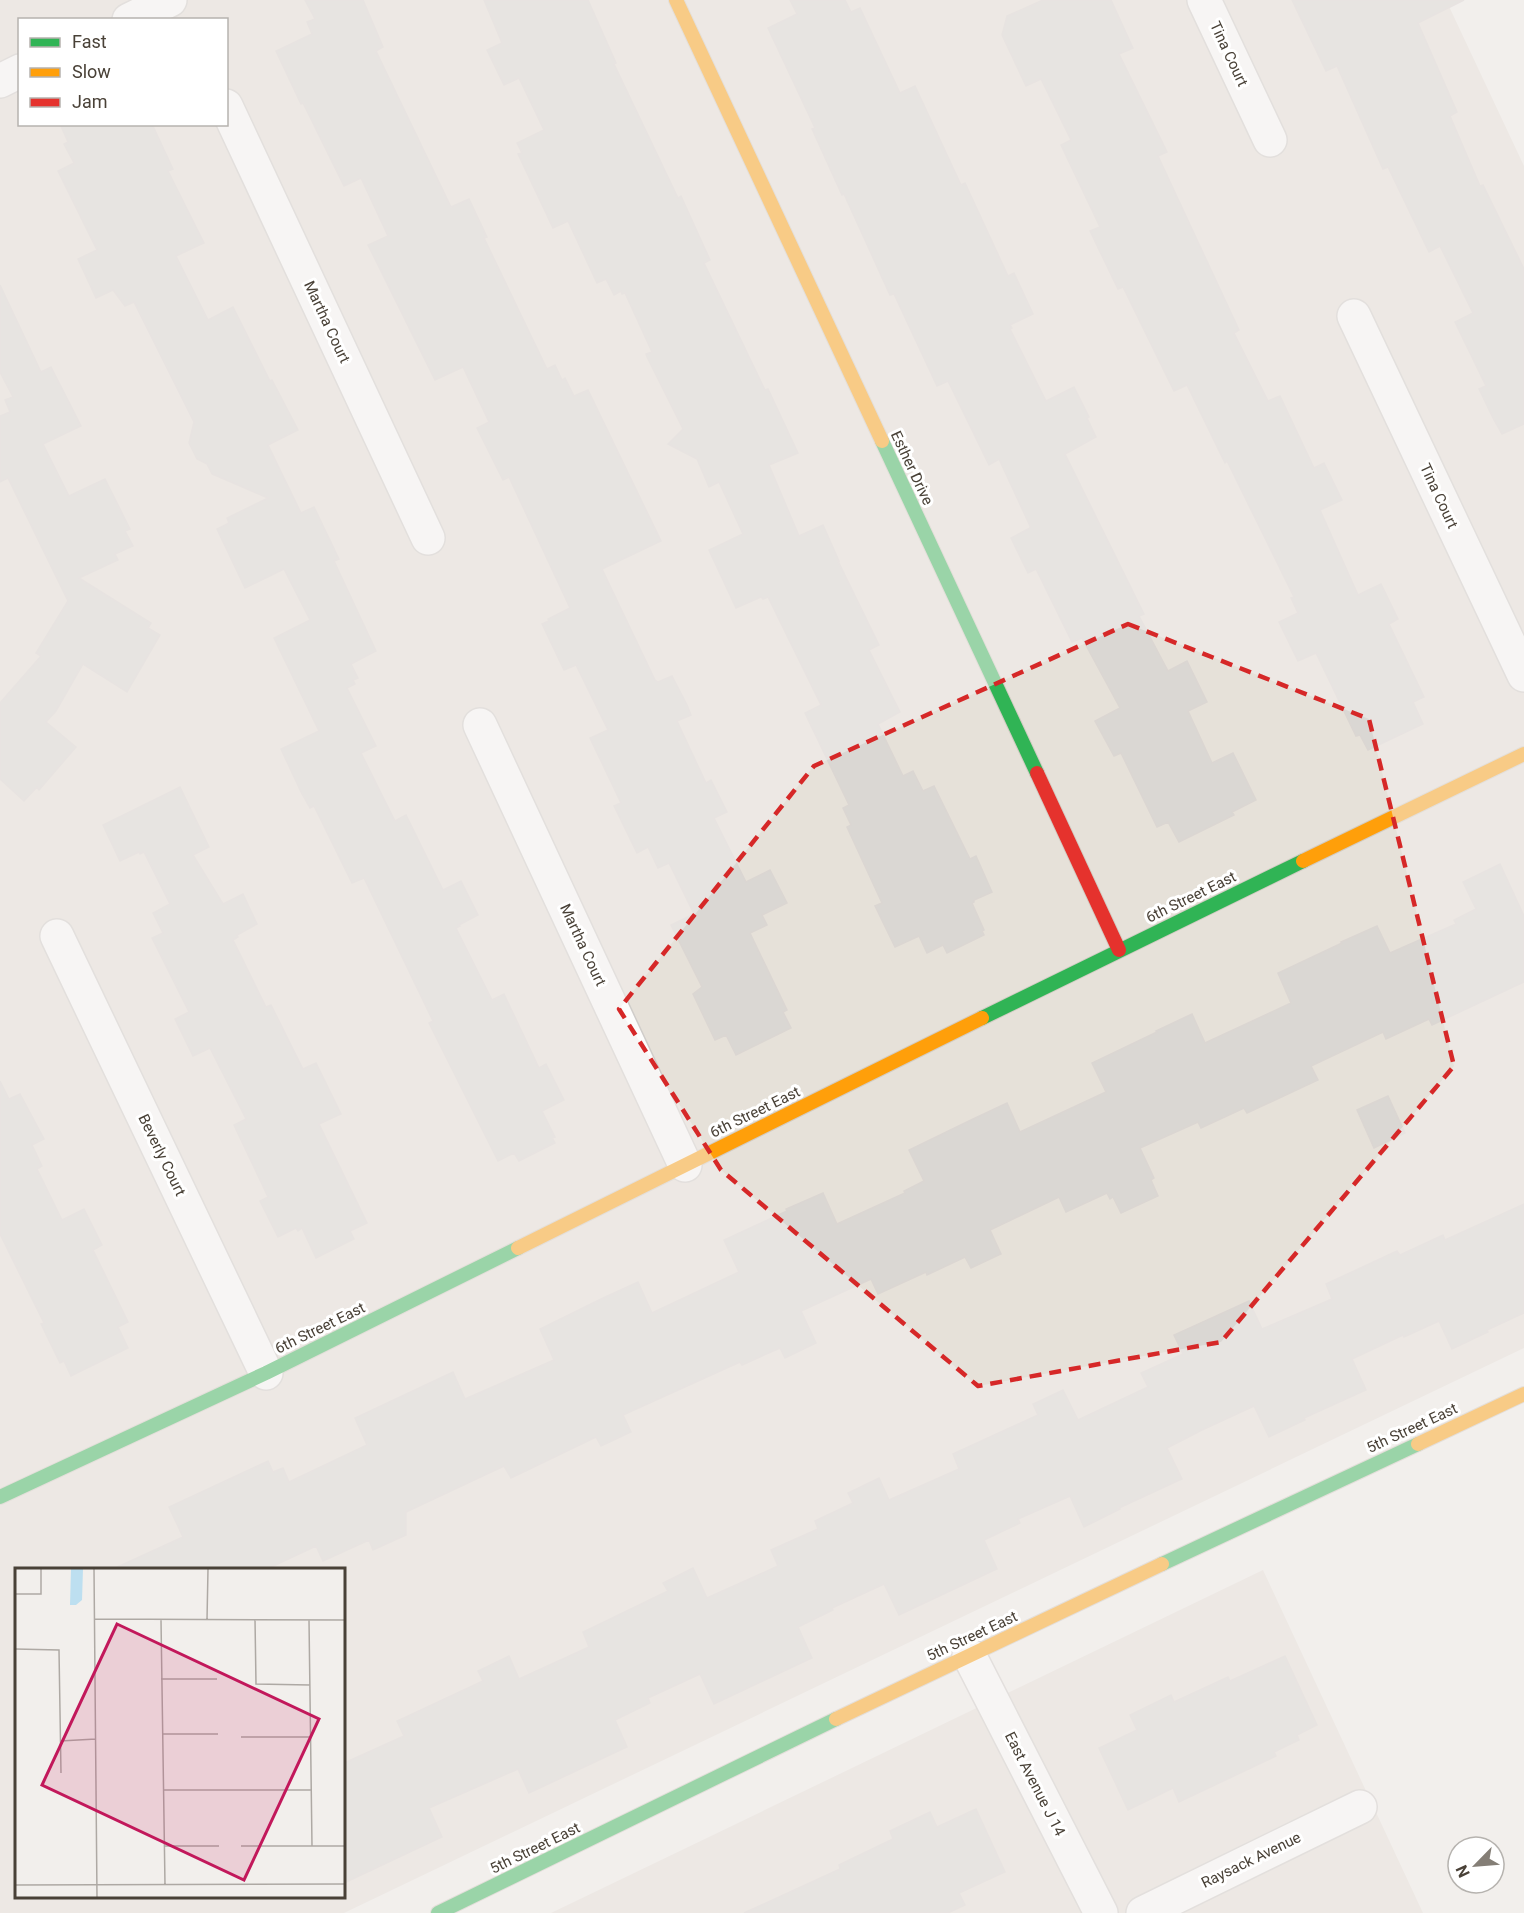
<svg xmlns="http://www.w3.org/2000/svg" width="1524" height="1913" font-family="Roboto,sans-serif">
<style>
.residential{fill:#e6e1d9;fill-rule:evenodd}
.building{fill:#dad7d3;stroke:#dbd6d2;stroke-width:1.5}
.lines{fill:none;stroke-linecap:round;stroke-linejoin:round}
.street-casing{stroke:#d0cdca;stroke-width:36}
.fast-casing{stroke:#d2ccc3;stroke-width:16}
.slow-casing{stroke:#d2ccc3;stroke-width:16}
.jam-casing{stroke:#d2ccc3;stroke-width:16}
.street{stroke:#fdfdfc;stroke-width:33}
.fast{stroke:#30b455;stroke-width:14}
.slow{stroke:#ff9f0a;stroke-width:14}
.jam{stroke:#e5322d;stroke-width:14}
.marked{fill:none;stroke:#d62828;stroke-width:4.5;stroke-dasharray:12 8;stroke-linejoin:round}
.labels{text-anchor:middle;stroke-width:6;stroke-linejoin:round;paint-order:stroke}
.street-label{font-size:15px;fill:#494137;stroke:#fff}
.inset-road{fill:none;stroke:#aea9a4;stroke-width:1.5}
.view{fill:#c2185b;fill-opacity:0.15;stroke:#c2185b;stroke-width:3}
.inset-edge{fill:none;stroke:#494137;stroke-width:3}
</style>
<rect width="100%" height="100%" fill="#f2efec"/>
<!-- residential -->
<g class="residential">
<path d="M0 0H1446L1524 166V1348L344 1913H0ZM20 20H226V124H20ZM16 1570H344V1896H16Z"/>
<polygon points="1263,1570 1423,1913 551,1913"/>
</g>
<!-- building -->
<g class="building">
<polygon points="305,0 363,0 383,47 376,51 451,207 469,199 487,237 484,238 547,369 555,365 562,380 565,378 574,396 588,390 661,541 602,569 655,680 658,682 672,676 687,705 691,715 677,721 706,783 711,780 727,812 714,818 746,882 770,870 787,903 762,915 767,925 750,933 787,1010 783,1012 791,1028 736,1055 726,1035 715,1040 693,994 702,987 671,925 694,914 669,863 658,868 648,847 637,853 614,806 621,803 590,738 608,730 576,665 564,670 542,624 549,621 548,619 570,608 509,477 503,480 477,428 489,422 463,367 435,380 368,245 388,236 361,178 344,186 303,103 301,104 276,51 312,34 307,22 315,19"/>
<polygon points="484,0 588,0 616,63 614,64 678,198 681,196 710,260 704,263 765,390 768,389 798,453 769,465 799,536 823,525 839,561 838,561 879,645 869,650 900,712 878,724 903,776 913,771 923,791 934,786 970,859 976,856 992,892 974,900 974,902 972,903 984,930 982,931 984,935 947,953 943,945 927,953 919,936 895,947 875,906 882,903 847,827 851,825 843,808 849,805 805,713 821,705 768,597 763,599 761,597 736,608 709,550 743,534 719,482 709,487 697,459 668,444 683,429 647,357 646,354 652,352 625,293 622,294 621,291 614,295 606,279 597,283 568,221 553,228 518,154 522,153 517,143 544,130 519,78 504,85 487,50 502,43"/>
<polygon points="790,0 845,0 851,12 860,8 900,93 915,86 961,185 965,183 1008,276 1014,273 1033,314 1010,325 1012,328 1010,329 1046,401 1074,387 1089,417 1087,418 1096,437 1065,454 1144,614 1139,616 1168,671 1187,661 1207,702 1188,711 1212,763 1233,753 1256,800 1232,812 1234,815 1179,842 1168,822 1157,827 1121,753 1114,756 1095,721 1120,708 1082,638 1072,642 1036,569 1028,573 1011,538 1030,528 1030,526 999,459 989,465 948,381 937,386 894,294 890,295 844,194 842,195 812,129 815,128 768,28 797,14"/>
<polygon points="1043,0 1111,0 1133,48 1119,54 1167,152 1158,156 1239,330 1234,333 1268,401 1280,396 1314,468 1324,463 1342,500 1320,510 1358,595 1381,584 1398,619 1389,624 1424,697 1413,702 1423,724 1368,750 1360,735 1356,736 1316,653 1298,661 1279,622 1298,613 1291,598 1294,597 1227,461 1225,463 1187,385 1174,391 1123,287 1118,289 1090,231 1100,227 1061,145 1071,140 1041,79 1026,86 1002,35 1007,16"/>
<polygon points="1292,0 1464,0 1418,23 1457,112 1450,116 1480,186 1483,185 1524,269 1524,424 1502,434 1493,418 1479,389 1486,386 1455,322 1473,313 1440,246 1429,252 1388,167 1383,169 1337,66 1326,71"/>
<polygon points="60,124 152,124 173,169 168,171 204,243 176,256 208,320 233,307 270,381 272,380 298,430 268,445 301,513 314,507 339,559 334,561 376,651 351,664 358,678 353,680 355,684 347,688 376,746 361,753 395,821 406,815 443,890 461,881 478,915 459,925 460,926 456,928 492,1000 504,994 539,1068 546,1064 564,1100 542,1111 555,1137 552,1138 555,1143 519,1161 514,1153 498,1161 429,1023 433,1021 364,878 352,883 314,806 310,808 301,792 281,749 319,731 274,638 310,620 284,569 245,588 217,529 229,523 227,518 268,498 212,474 207,464 197,459 189,443 194,422 134,302 125,306 113,290 96,298 78,259 97,250 58,171 74,163 64,144 68,142"/>
<polygon points="0,285 41,372 51,367 81,426 43,444 69,496 105,479 130,529 125,531 133,546 115,554 118,560 79,578 151,623 148,628 160,635 127,692 83,664 56,711 46,722 76,747 39,790 37,787 24,801 0,779 0,703 41,656 36,653 68,601 8,478 0,482 0,416 10,412 5,400 13,397 0,372"/>
<polygon points="180,787 209,847 193,855 223,904 243,894 257,924 237,935 238,937 233,940 266,1007 271,1005 303,1069 316,1063 341,1114 319,1124 367,1223 350,1231 354,1239 316,1258 302,1228 298,1231 296,1228 278,1237 260,1201 268,1197 234,1125 246,1119 210,1048 193,1056 175,1019 189,1012 152,938 163,933 153,913 170,904 144,852 140,854 139,852 120,861 103,825"/>
<polygon points="1500,864 1524,916 1524,982 1432,1025 1429,1019 1386,1039 1383,1032 1311,1066 1318,1080 1247,1113 1244,1108 1201,1128 1198,1122 1140,1148 1154,1178 1151,1180 1158,1196 1121,1213 1113,1197 1110,1199 1107,1193 1066,1212 1059,1197 990,1230 1001,1254 971,1268 965,1257 927,1275 926,1272 878,1294 871,1279 801,1311 816,1343 785,1358 780,1348 742,1365 740,1362 623,1415 631,1432 601,1446 596,1437 511,1478 504,1466 406,1512 406,1535 373,1550 369,1540 323,1561 316,1546 267,1569 113,1569 183,1537 169,1507 268,1461 273,1472 283,1468 289,1482 367,1445 355,1418 453,1372 465,1399 554,1360 540,1329 601,1299 638,1282 652,1313 739,1272 724,1240 787,1211 786,1209 823,1193 837,1224 905,1193 904,1191 924,1181 909,1150 971,1120 1007,1103 1020,1132 1106,1092 1092,1063 1157,1032 1156,1031 1192,1014 1205,1043 1291,1003 1278,973 1342,943 1341,942 1377,926 1390,953 1456,924 1454,920 1476,909 1463,882"/>
<polygon points="0,1081 9,1099 20,1094 44,1139 32,1145 42,1166 37,1169 62,1220 84,1209 102,1245 93,1250 128,1322 118,1327 128,1348 71,1376 64,1361 60,1363 41,1324 44,1323 0,1234"/>
<polygon points="1388,1096 1405,1133 1374,1148 1357,1110"/>
<polygon points="1524,1204 1524,1313 1487,1330 1488,1332 1452,1349 1439,1321 1404,1337 1403,1335 1352,1359 1366,1390 1304,1418 1305,1420 1269,1437 1254,1406 1202,1430 1167,1448 1182,1479 1119,1508 1120,1509 1084,1527 1070,1496 1018,1519 1020,1523 984,1540 997,1569 899,1615 884,1584 832,1608 833,1610 798,1627 812,1658 714,1704 700,1674 648,1698 650,1703 615,1720 627,1747 529,1793 518,1769 429,1808 442,1837 344,1883 344,1763 404,1736 397,1721 483,1681 478,1671 509,1656 519,1679 589,1647 583,1632 668,1591 663,1583 693,1568 707,1598 778,1566 771,1550 818,1529 815,1521 853,1503 848,1493 879,1478 889,1500 959,1469 953,1454 1038,1415 1033,1404 1063,1390 1078,1420 1148,1387 1141,1373 1183,1354 1174,1335 1249,1301 1262,1329 1332,1299 1326,1284 1397,1251 1400,1255 1443,1235 1445,1240"/>
<polygon points="1285,1656 1317,1725 1297,1735 1299,1740 1274,1752 1276,1756 1179,1802 1173,1788 1128,1810 1099,1748 1137,1730 1130,1715 1171,1695 1174,1702 1228,1677 1230,1681"/>
<polygon points="976,1809 1005,1872 959,1893 965,1905 948,1913 744,1913 840,1869 839,1865 893,1839 890,1831 930,1812 937,1827"/>
</g>
<g class="lines">
<defs>
<g id="street">
<polyline points="1204,0 1270,140"/>
<polyline points="129,20 170,0"/>
<polyline points="0,81 20,71"/>
<polyline points="226,106 428,538"/>
<polyline points="1354,316 1524,675"/>
<polyline points="480,725 685,1165"/>
<polyline points="57,936 266,1373"/>
<polyline points="969,1655 1101,1913"/>
<polyline points="1143,1913 1360,1807"/>
</g>
<g id="fast">
<polyline points="882,441 1037,773"/>
<polyline points="982,1018 1303,861"/>
<polyline points="0,1497 266,1373 518,1248"/>
<polyline points="1162,1564 1418,1444"/>
<polyline points="438,1913 836,1719"/>
</g>
<g id="slow">
<polyline points="676,0 882,441"/>
<polyline points="1303,861 1524,754"/>
<polyline points="518,1248 982,1018"/>
<polyline points="1418,1444 1524,1394"/>
<polyline points="836,1719 1162,1564"/>
</g>
<polyline id="jam" points="1037,773 1119,950"/>
</defs>
<!-- street casing -->
<use href="#street" class="street-casing"/>
<!-- fast casing -->
<use href="#fast" class="fast-casing"/>
<!-- slow casing -->
<use href="#slow" class="slow-casing"/>
<!-- jam casing -->
<use href="#jam" class="jam-casing"/>
<!-- street -->
<use href="#street" class="street"/>
<!-- fast -->
<use href="#fast" class="fast"/>
<!-- slow -->
<use href="#slow" class="slow"/>
<!-- jam -->
<use href="#jam" class="jam"/>
</g>
<!-- marked area -->
<path d="M0 0H1524V1913H0ZM1128 624 1369 719 1454 1066 1221 1342 978 1386 721 1170 619 1009 814 766Z" fill="#f2efec" fill-opacity=".55" fill-rule="evenodd"/>
<path class="marked" d="M1128 624 1369 719 1454 1066 1221 1342 978 1386 721 1170 619 1009 814 766Z"/>
<g class="labels">
<!-- street labels -->
<g class="street-label">
<text transform="translate(1229 54) rotate(65)" y="5">Tina Court</text>
<text transform="translate(327 322) rotate(65)" y="5">Martha Court</text>
<text transform="translate(912 468) rotate(65)" y="5">Esther Drive</text>
<text transform="translate(1439 496) rotate(65)" y="5">Tina Court</text>
<text transform="translate(1191 897) rotate(-26)" y="5">6th Street East</text>
<text transform="translate(583 945) rotate(65)" y="5">Martha Court</text>
<text transform="translate(755 1112) rotate(-26)" y="5">6th Street East</text>
<text transform="translate(162 1155) rotate(64)" y="5">Beverly Court</text>
<text transform="translate(320 1328) rotate(-26)" y="5">6th Street East</text>
<text transform="translate(1412 1428) rotate(-25)" y="5">5th Street East</text>
<text transform="translate(972 1636) rotate(-25)" y="5">5th Street East</text>
<text transform="translate(1035 1784) rotate(63)" y="5">East Avenue J 14</text>
<text transform="translate(535 1848) rotate(-26)" y="5">5th Street East</text>
<text transform="translate(1251 1860) rotate(-26)" y="5">Raysack Avenue</text>
</g>
</g>
<!-- overview -->
<g transform="translate(15 1568)">
<rect width="330" height="330" fill="#f2efec"/>
<path d="M56 1H68L67 32 61 37H55Z" fill="#bddff0"/>
<path class="inset-road" d="M79 1 82 329M0 26H26V1M79 51 330 52M240 51 241 116 295 117M146 52 150 317M192 52 193 1M294 52 297 278M0 81 44 82 46 205M146 111H202M147 166H203M226 169H295M45 173 81 171M148 222H296M149 278H204M226 278H330M0 317 330 316"/>
<path class="view" d="M102 56 304 151 229 312 27 217Z"/>
<rect width="330" height="330" class="inset-edge"/>
</g>
<!-- legend -->
<rect x="18" y="18" width="210" height="108" fill="#ffffff" stroke="#b6b3af" stroke-width="1.5"/>
<rect x="30" y="38" width="30" height="9" fill="#30b455" stroke="#b6b3af" stroke-width="1.5"/>
<text x="72" y="48" font-size="18" fill="#494137">Fast</text>
<rect x="30" y="68" width="30" height="9" fill="#ff9f0a" stroke="#b6b3af" stroke-width="1.5"/>
<text x="72" y="78" font-size="18" fill="#494137">Slow</text>
<rect x="30" y="98" width="30" height="9" fill="#e5322d" stroke="#b6b3af" stroke-width="1.5"/>
<text x="72" y="108" font-size="18" fill="#494137">Jam</text>
<!-- north arrow -->
<g transform="translate(1476 1865) rotate(245)"><circle r="28" fill="#ffffff" stroke="#b6b3af" stroke-width="1.5"/>
<path d="M0-4.5L10 22L0 15L-10 22Z" fill="#847e76"/>
<text y="-9" font-size="16" font-weight="bold" text-anchor="middle" fill="#494137">N</text>
</g>
</svg>
